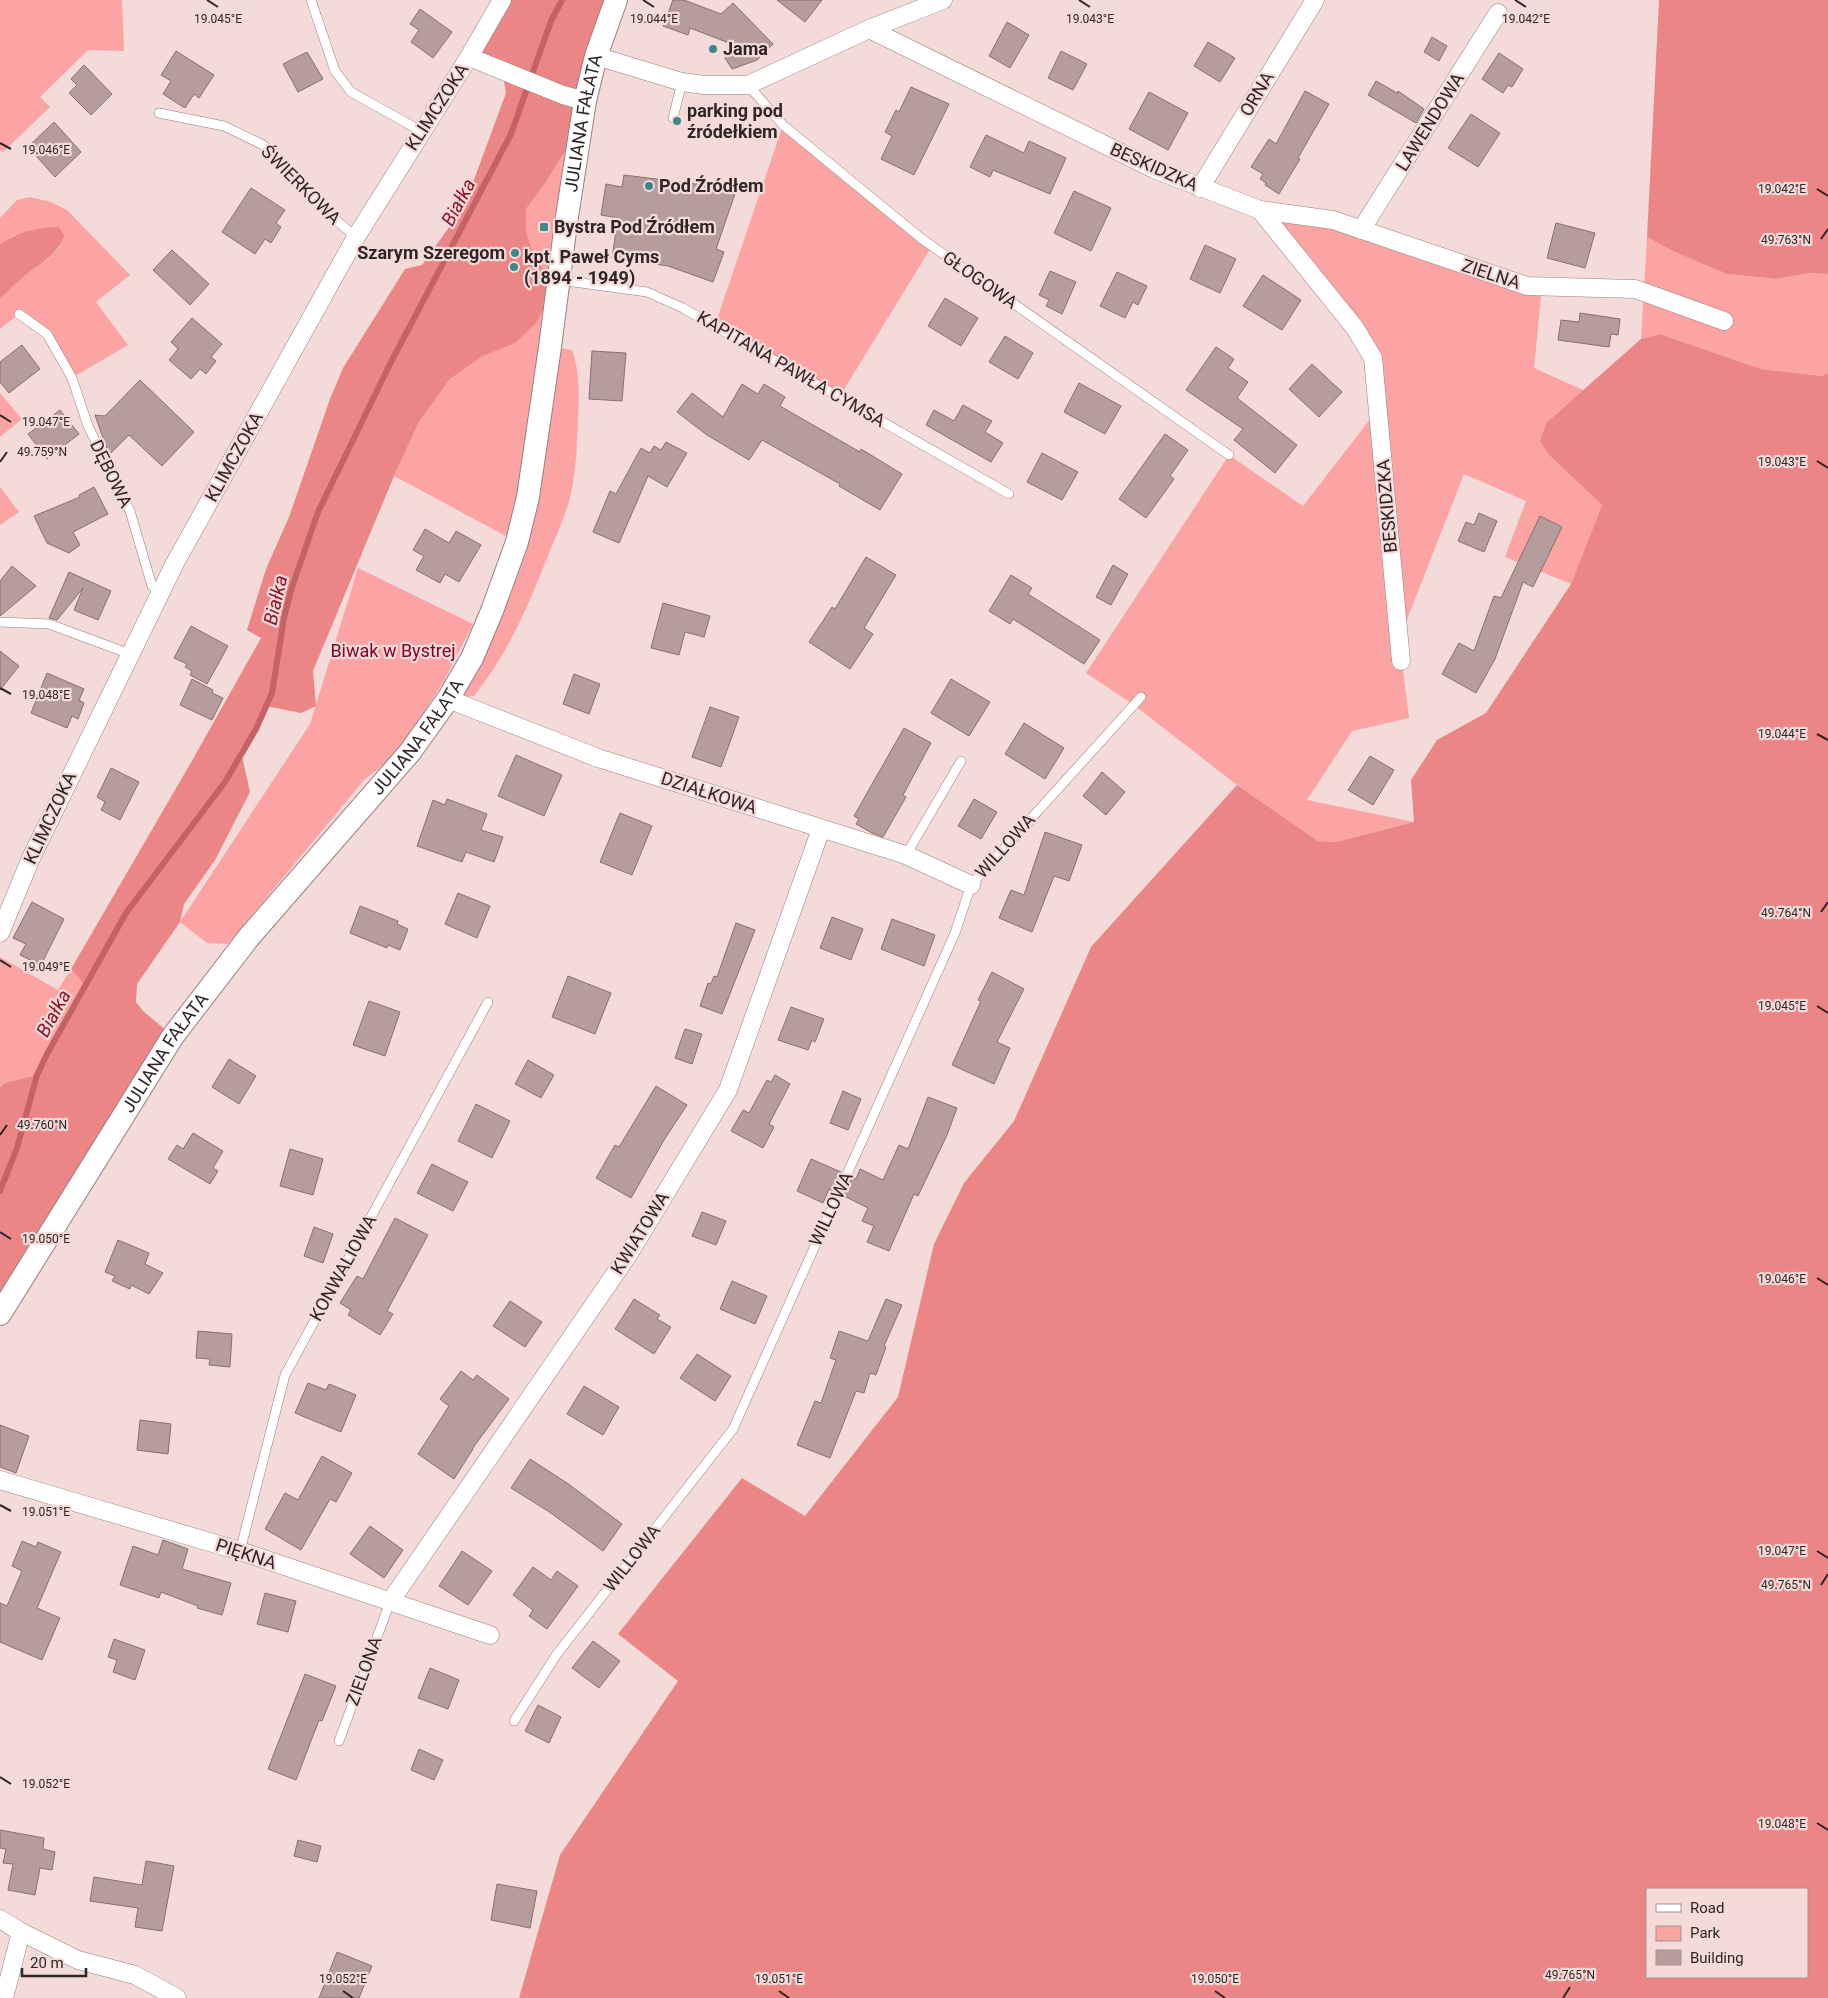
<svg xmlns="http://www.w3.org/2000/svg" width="1828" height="1998" font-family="Roboto,sans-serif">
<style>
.green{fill:#fba4a3}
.forest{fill:#ec8586;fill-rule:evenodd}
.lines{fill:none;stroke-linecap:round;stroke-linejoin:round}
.stream{stroke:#c46265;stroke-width:6}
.building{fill:#b69d9d;stroke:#887070}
.service-casing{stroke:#977f7e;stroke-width:10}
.minor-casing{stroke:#977f7e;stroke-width:19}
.tertiary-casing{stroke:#977f7e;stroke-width:24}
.service{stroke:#fff;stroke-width:9}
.minor{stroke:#fff;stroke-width:18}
.tertiary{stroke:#fff;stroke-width:22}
.ticks{fill:none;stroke:#2e2524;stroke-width:2}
.poi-dot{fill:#3e868a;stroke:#f4dad9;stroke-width:2}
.labels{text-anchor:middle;stroke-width:4.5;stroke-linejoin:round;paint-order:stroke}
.poi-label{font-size:18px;font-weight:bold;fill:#2e2524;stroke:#f4dad9;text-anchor:start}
.street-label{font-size:18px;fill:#2e2524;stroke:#f4dad9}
.park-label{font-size:18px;fill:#84001f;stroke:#f4dad9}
.water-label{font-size:19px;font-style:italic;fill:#8f1227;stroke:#f4dad9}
.ticks-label{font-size:12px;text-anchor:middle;fill:#2e2524;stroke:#f4dad9;stroke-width:4.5;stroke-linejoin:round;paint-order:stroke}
</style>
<rect width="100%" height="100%" fill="#f4dad9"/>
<!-- green -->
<g class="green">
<polygon points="0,0 122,0 124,51 88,50 40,97 50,107 3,152 0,149"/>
<polygon points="783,125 932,246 840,396 715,325"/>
<path d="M570 143 551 347 572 350C580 372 579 396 578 418 577 447 576 477 568 505 562 523 554 541 547 558 528 607 507 655 474 696L448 699 517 542 394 476 419 422 450 379 483 356 515 342 542 266 532 251 526 231V209L544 185Z"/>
<polygon points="30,197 51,202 67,210 130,275 96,302 128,345 72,378 47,334 19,314 0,329 0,299 23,276 48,259 61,246 14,235 0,244 0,218 17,200"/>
<polygon points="1260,210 1333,220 1542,286 1534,368 1583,390 1547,422 1550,456 1602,505 1571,584 1505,557 1526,501 1464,474 1399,640 1409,718 1352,731 1307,800 1414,822 1336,842 1318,841 1237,785 1134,705 1086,673 1229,455 1303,506 1378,409 1373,358"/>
<polygon points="1647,237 1677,253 1727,274 1776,279 1810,273 1828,274 1828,373 1822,376 1761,369 1660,334 1641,339"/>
<polygon points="0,393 22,419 0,437"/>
<polygon points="0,487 19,512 0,525"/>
<polygon points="358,568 473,624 444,681 398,753 364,780 228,944 207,943 180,922 310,724"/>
<polygon points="0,957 58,990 71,969 86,986 47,1054 37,1075 5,1083 0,1087"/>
</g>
<!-- forest -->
<g class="forest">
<polygon points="502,0 616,0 570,143 544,185 526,209 526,231 532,250 549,279 548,300 536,323 515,343 483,356 450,379 419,422 394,476 313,671 316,706 301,713 266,706 242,756 250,792 215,860 184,904 180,922 137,984 136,1002 144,1012 173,1036 0,1314 0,1087 5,1083 37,1075 47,1054 86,986 71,969 193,759 261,638 247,630 266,569 289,517 330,399 343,368 405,269 422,265 450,226 472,185 506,93 502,70 469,57"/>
<polygon points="1659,0 1828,0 1828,274 1810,273 1776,279 1727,274 1677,253 1647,237"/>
<path d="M59 227 64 236C57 257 38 264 23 277 15 284 8 291 0 299V244C20 231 36 228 59 227Z"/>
<path d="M1660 334 1761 369 1822 376 1828 373V1998H519L560 1855 678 1681 618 1634 742 1478 805 1516 898 1397 934 1244 964 1183 1014 1121 1091 947 1237 785 1318 841 1336 842 1414 822 1411 780 1437 740 1486 713 1571 584 1602 505 1550 456 1540 441 1547 422 1641 339ZM1647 1889H1807V1977H1647Z"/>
</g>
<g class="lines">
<!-- stream -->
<polyline class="stream" points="0,1191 17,1148 37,1075 47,1054 126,913 225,782 256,729 272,693 284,618 291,590 318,512 391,362 511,134 551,21 562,0"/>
</g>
<!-- building -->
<g class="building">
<polygon points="673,0 684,0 721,14 733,3 773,44 757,60 732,69 725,58 729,43 690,28 688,35 663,26"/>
<polygon points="777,0 822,0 805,22"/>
<polygon points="420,9 452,32 433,58 411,42 419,30 410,24"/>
<polygon points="1007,22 1029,35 1010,68 989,56"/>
<polygon points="1432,37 1447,46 1439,61 1424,52"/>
<polygon points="1208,42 1235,58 1220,82 1194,66"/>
<polygon points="176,51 214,75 199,98 194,94 185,108 163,94 171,81 161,75"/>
<polygon points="1061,51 1087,64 1073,90 1048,78"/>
<polygon points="307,52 323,79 298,92 283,64"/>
<polygon points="1499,53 1523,69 1512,87 1508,85 1503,93 1482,79"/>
<polygon points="84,65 112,94 91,115 69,93 77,85 71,79"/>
<polygon points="1376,81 1397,93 1398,91 1424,109 1416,123 1368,95"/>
<polygon points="911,87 949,104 914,175 881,159 892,136 885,132 896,110 899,112"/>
<polygon points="1305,91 1329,104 1298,158 1300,159 1279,194 1265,185 1266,183 1260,179 1263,174 1251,167 1269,139 1276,144"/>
<polygon points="1149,92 1188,113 1168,150 1129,129"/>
<polygon points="1471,114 1500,133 1478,167 1448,148"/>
<polygon points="54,122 81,152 55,177 28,147"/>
<polygon points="986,135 1024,153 1029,141 1066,158 1050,194 993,170 990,177 970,167"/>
<polygon points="624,175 696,184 697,181 735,194 716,249 724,252 713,282 668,266 612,258 618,218 601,215 606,184 622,187"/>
<polygon points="251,188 285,210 276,223 281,227 271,243 265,239 255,254 222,232"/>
<polygon points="1074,191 1111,208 1091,251 1054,233"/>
<polygon points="1556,223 1595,233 1585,268 1547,258"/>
<polygon points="1205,245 1236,259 1220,293 1190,279"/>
<polygon points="172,250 209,284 190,305 153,270"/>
<polygon points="1050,271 1076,282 1062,314 1046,306 1049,300 1039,295"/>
<polygon points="1117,272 1147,286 1138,305 1133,302 1125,318 1100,306"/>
<polygon points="1263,275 1301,300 1282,330 1243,306"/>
<polygon points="945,298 978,318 961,346 928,326"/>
<polygon points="1580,313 1620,319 1618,335 1611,334 1609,347 1558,340 1561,320 1579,322"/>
<polygon points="192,318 222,344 211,357 216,361 206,374 200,369 191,379 169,360 178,349 171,342"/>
<polygon points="1005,336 1033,353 1018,379 989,362"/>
<polygon points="22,345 40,369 9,393 0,382 0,362"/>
<polygon points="1216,347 1234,359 1228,368 1248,382 1237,398 1297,445 1275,473 1234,440 1243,429 1186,390"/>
<polygon points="592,351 626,353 622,401 589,399"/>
<polygon points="1312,364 1342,392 1319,417 1289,389"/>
<polygon points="140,380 194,432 162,466 129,435 109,455 95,415 105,416"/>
<polygon points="1079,383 1121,406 1105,434 1064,412"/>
<polygon points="742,384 758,394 764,384 785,397 780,406 860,452 861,449 902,474 880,510 839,486 840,484 762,440 749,460 707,435 677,412 692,393 723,417"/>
<polygon points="963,405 992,421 985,432 1003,443 991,462 926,425 934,410 954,421"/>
<polygon points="60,410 79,434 47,459 28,434"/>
<polygon points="1165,434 1188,450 1170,476 1174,479 1146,518 1119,499"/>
<polygon points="666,442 687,453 667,487 648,476 619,543 593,532 610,491 616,494 641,448 650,453 654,446 661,450"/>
<polygon points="1042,453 1078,472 1062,500 1027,482"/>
<polygon points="94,487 108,514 73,532 80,545 69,553 47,543 34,516 80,497 79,495"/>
<polygon points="1479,513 1497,521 1484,552 1458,541 1466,522 1474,525"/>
<polygon points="1540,516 1562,527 1533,587 1523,582 1495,659 1476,693 1442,674 1459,643 1474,651 1494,596 1501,598"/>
<polygon points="425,529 449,543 456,531 481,545 459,582 445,574 440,583 416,570 424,556 413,550"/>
<polygon points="866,557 896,575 864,628 873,634 850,669 809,642 832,607 835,609"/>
<polygon points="1113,565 1128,574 1111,605 1096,597"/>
<polygon points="12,566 36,586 0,616 0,581"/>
<polygon points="69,572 111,591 98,620 74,610 83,588 57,620 49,618"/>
<polygon points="1011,575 1032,588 1028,594 1100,640 1084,664 1013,619 1010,624 989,611"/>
<polygon points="663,603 710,616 704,637 685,632 679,655 651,648"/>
<polygon points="191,626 228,646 207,684 190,675 192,671 185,667 187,664 174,658"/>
<polygon points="0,651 19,666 0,690"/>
<polygon points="47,673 84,689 79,700 84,703 78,719 72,716 67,728 31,713"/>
<polygon points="574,674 600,684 589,714 563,704"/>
<polygon points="192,679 213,690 212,693 223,698 212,720 180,705"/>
<polygon points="951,679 990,702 969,736 931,713"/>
<polygon points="710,707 739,717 721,767 692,757"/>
<polygon points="1024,723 1064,748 1045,779 1005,754"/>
<polygon points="904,728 931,743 903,795 906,797 883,837 872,833 856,824 859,819 854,816"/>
<polygon points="516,755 562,775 544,816 498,796"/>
<polygon points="1370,756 1394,770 1373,805 1348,790"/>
<polygon points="111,768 139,782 120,820 101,810 105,802 97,797"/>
<polygon points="1102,772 1125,792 1106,815 1083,796"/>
<polygon points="447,799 487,814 481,830 503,837 494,862 466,852 462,862 417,846 433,800 445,805"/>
<polygon points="974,799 997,812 981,839 958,826"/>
<polygon points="620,813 652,826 632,875 600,862"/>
<polygon points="1045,832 1082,845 1069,881 1054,876 1032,932 999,918 1011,890 1024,895"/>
<polygon points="458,893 490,906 477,938 445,924"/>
<polygon points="32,902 64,919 41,965 20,955 26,944 13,938"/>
<polygon points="360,906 398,921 397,924 408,929 400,950 388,945 387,948 350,933"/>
<polygon points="832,917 863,929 851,960 820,948"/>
<polygon points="892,919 935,935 924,966 881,949"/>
<polygon points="736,923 755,930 722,1014 700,1006 708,983 711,984 714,976 717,977"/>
<polygon points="992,972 1024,989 997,1042 1010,1048 994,1084 952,1065 981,1001 978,1000"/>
<polygon points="568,976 611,993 595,1034 552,1017"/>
<polygon points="369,1001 400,1012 385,1056 353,1045"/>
<polygon points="791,1007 824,1019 815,1042 812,1040 808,1050 778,1040"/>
<polygon points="685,1029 702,1034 692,1064 675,1058"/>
<polygon points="229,1059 256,1076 239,1104 212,1087"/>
<polygon points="528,1060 554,1075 541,1098 515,1084"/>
<polygon points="775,1075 790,1084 769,1124 774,1127 763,1148 731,1131 743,1110 749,1113 767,1080 771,1082"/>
<polygon points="656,1086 687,1105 664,1140 631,1198 596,1178 615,1145 619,1147"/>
<polygon points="843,1091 861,1099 848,1130 830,1123"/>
<polygon points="928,1097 957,1108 947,1135 918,1196 914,1194 889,1251 867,1242 874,1226 862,1221 868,1208 844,1196 852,1177 856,1179 860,1169 883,1180 899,1145 908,1149"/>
<polygon points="476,1104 510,1121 492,1158 458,1141"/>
<polygon points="193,1133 223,1151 213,1168 218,1171 210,1184 168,1159 177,1145 183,1149"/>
<polygon points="290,1149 323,1159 313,1195 280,1186"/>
<polygon points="811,1159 841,1172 833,1191 829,1189 823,1203 797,1191"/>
<polygon points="432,1164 468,1182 453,1211 417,1193"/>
<polygon points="702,1212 726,1221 716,1245 692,1236"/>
<polygon points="395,1218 428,1235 387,1311 393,1314 380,1335 348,1315 351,1310 340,1303 357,1276 363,1279"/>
<polygon points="314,1227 333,1234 323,1263 304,1256"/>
<polygon points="118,1240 149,1253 145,1264 163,1273 149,1294 131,1285 130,1289 112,1281 115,1276 105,1272"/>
<polygon points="732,1281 767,1296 755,1324 720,1309"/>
<polygon points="634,1299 660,1315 657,1319 671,1327 654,1354 615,1329"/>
<polygon points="886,1299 902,1305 884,1346 886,1347 876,1375 870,1373 864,1393 856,1391 830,1458 797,1445 815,1401 821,1403 836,1360 830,1358 839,1331 868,1341"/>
<polygon points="510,1301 542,1322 525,1347 493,1326"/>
<polygon points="198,1331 232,1334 230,1367 209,1365 210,1359 196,1358"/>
<polygon points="697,1354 731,1376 715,1401 680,1378"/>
<polygon points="461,1371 473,1380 477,1375 509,1399 472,1449 473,1449 454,1479 418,1454 449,1406 440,1399"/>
<polygon points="308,1383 326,1390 329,1384 356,1395 341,1432 295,1413"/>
<polygon points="584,1386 619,1407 603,1435 567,1414"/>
<polygon points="140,1420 171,1424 168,1454 137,1450"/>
<polygon points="0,1425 29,1436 16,1473 0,1467"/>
<polygon points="322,1456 352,1473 336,1502 330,1499 301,1550 265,1529 285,1493 298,1500"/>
<polygon points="530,1459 567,1483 622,1524 603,1551 548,1511 511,1488"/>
<polygon points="370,1526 403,1550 384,1578 350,1554"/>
<polygon points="163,1540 188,1549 182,1569 231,1583 222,1615 197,1608 198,1606 161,1592 159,1598 120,1585 133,1546 158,1555"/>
<polygon points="22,1541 36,1547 38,1542 61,1552 37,1608 60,1618 42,1660 0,1642 0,1603 7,1606 22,1571 12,1566"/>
<polygon points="462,1551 492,1571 468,1605 439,1586"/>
<polygon points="533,1567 551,1580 557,1571 578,1586 547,1629 529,1616 533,1610 513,1595"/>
<polygon points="265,1593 296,1601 288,1632 257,1624"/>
<polygon points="114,1639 145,1650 135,1680 113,1672 117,1660 108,1657"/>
<polygon points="593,1641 620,1661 599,1688 572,1668"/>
<polygon points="430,1668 459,1680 448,1709 418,1698"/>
<polygon points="305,1674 336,1686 322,1721 319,1720 296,1780 268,1769"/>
<polygon points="538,1705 561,1717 549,1743 525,1731"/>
<polygon points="419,1749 443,1760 434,1780 411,1770"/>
<polygon points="0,1830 44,1838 43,1849 55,1852 52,1870 40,1868 35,1895 8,1890 13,1864 3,1863 6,1849 0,1848"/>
<polygon points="298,1840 321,1846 317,1862 294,1856"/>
<polygon points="146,1861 174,1866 162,1931 135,1927 138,1908 90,1901 94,1877 142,1885"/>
<polygon points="497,1884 537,1891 530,1928 491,1920"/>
<polygon points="337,1952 372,1966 359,1998 319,1998"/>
</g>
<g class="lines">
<defs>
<g id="service">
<polyline points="311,0 335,71 351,92 421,131"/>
<polyline points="748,85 783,125 922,239 1229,455"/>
<polyline points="159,113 224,126 263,145 290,170 337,221 356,237"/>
<polyline points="673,118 682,82"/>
<polyline points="559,280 647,292 683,308 1009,494"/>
<polyline points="19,314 47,334 72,378 88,426 130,511 152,586 161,591"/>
<polyline points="0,622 49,624 130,654"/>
<polyline points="906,855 961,761"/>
<polyline points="240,1551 285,1375 488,1002"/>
<polyline points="514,1721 557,1654 733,1429 955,933 971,885 1141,697"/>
<polyline points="339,1741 390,1602"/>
</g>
<g id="minor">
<polyline points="869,29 943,0"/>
<polyline points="596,56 682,82 704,85 748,85 869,29 1154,169 1260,210 1355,328 1373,358 1401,661"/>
<polyline points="469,57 563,95 585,101"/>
<polyline points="1200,188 1315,0"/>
<polyline points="1260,210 1333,220 1527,286 1635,289 1724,321"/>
<polyline points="1361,230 1498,13"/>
<polyline points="448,699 598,758 906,855 971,885"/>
<polyline points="0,933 31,858 175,563 356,237 469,57 502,0"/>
<polyline points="0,1480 240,1551 490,1635"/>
<polyline points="390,1602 628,1255 728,1090 821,829"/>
<polyline points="0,1919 21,1932 78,1960 135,1975 177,1998"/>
<polyline points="4,1998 21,1932"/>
</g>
<g id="tertiary">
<path id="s1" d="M0 1314 173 1036 249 937 410 752 448 699 472 658 492 611 517 542 528 497 550 347 566 223 585 101 596 56 616 0"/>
</g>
</defs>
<!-- service casing -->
<use href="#service" class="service-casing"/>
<!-- minor casing -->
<use href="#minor" class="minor-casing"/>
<!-- tertiary casing -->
<use href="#tertiary" class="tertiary-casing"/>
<!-- service -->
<use href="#service" class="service"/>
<!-- minor -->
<use href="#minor" class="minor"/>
<!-- tertiary -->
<use href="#tertiary" class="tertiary"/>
</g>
<!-- ticks -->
<path class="ticks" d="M207 0 218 7M643 0 654 7M1079 0 1090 7M1515 0 1526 7M0 143 11 149M1817 189 1828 196M1821 239 1828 229M0 415 11 422M1817 461 1828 468M0 462 7 452M0 688 11 694M1817 734 1828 740M1821 912 1828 902M0 960 11 967M1817 1006 1828 1013M0 1135 7 1125M0 1232 11 1239M1817 1278 1828 1285M0 1505 11 1511M1817 1551 1828 1558M1821 1585 1828 1574M0 1777 11 1784M1817 1823 1828 1830M343 1991 353 1998M779 1991 789 1998M1215 1991 1225 1998M1563 1998 1570 1987"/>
<!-- markers -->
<g class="poi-dot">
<circle cx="713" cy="49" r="5"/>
<circle cx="677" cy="121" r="5"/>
<circle cx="649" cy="186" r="5"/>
<rect x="539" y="222" width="10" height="10" rx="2.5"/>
<circle cx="515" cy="253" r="5"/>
<circle cx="514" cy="267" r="5"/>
</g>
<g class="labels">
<!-- poi labels -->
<g class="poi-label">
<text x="723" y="55">Jama</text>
<text x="687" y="117">parking pod<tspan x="687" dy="21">źródełkiem</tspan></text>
<text x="659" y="192">Pod Źródłem</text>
<text x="554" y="233">Bystra Pod Źródłem</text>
<text x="505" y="259" text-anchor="end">Szarym Szeregom</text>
<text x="524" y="263">kpt. Paweł Cyms<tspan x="524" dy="21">(1894 - 1949)</tspan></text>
</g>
<!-- street labels -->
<g class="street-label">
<text transform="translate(1257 94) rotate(-59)" y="6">ORNA</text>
<text transform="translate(437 107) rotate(-57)" y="6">KLIMCZOKA</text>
<text transform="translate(1430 122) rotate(-58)" y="6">LAWENDOWA</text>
<text dy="6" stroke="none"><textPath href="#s1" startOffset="1359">JULIANA FAŁATA</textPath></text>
<text transform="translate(1154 167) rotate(24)" y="6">BESKIDZKA</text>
<text transform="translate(301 185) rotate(45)" y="6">ŚWIERKOWA</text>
<text transform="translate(1491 274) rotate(18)" y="6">ZIELNA</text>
<text transform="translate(980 280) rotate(35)" y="6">GŁOGOWA</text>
<text transform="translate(791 369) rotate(30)" y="6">KAPITANA PAWŁA CYMSA</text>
<text transform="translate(234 457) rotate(-61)" y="6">KLIMCZOKA</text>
<text transform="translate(111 474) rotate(64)" y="6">DĘBOWA</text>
<text transform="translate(1387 506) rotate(-95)" y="6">BESKIDZKA</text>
<text dy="6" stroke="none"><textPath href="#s1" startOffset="714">JULIANA FAŁATA</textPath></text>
<text transform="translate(709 793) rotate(18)" y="6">DZIAŁKOWA</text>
<text transform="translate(50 818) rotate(-65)" y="6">KLIMCZOKA</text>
<text transform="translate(1005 846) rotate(-48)" y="6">WILLOWA</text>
<text dy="6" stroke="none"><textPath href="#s1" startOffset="309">JULIANA FAŁATA</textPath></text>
<text transform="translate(831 1209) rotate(-65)" y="6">WILLOWA</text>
<text transform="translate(640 1233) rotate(-58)" y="6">KWIATOWA</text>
<text transform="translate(343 1268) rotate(-61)" y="6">KONWALIOWA</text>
<text transform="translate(246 1554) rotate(18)" y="6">PIĘKNA</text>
<text transform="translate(632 1558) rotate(-52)" y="6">WILLOWA</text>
<text transform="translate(364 1671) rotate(-70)" y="6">ZIELONA</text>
</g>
<!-- park labels -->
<g class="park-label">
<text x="393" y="657">Biwak w Bystrej</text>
</g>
<!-- water labels -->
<g class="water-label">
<text transform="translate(458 202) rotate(-62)" y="7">Białka</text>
<text transform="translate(275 600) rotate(-77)" y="7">Białka</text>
<text transform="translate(53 1013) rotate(-61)" y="7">Białka</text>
</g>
</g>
<g class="ticks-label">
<text x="218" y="23">19.045°E</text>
<text x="654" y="23">19.044°E</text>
<text x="1090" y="23">19.043°E</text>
<text x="1526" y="23">19.042°E</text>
<text x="46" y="154">19.046°E</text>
<text x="1782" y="193">19.042°E</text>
<text x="1786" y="244">49.763°N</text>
<text x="46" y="426">19.047°E</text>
<text x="42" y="456">49.759°N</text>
<text x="1782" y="466">19.043°E</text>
<text x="46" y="699">19.048°E</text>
<text x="1782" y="738">19.044°E</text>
<text x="1786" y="917">49.764°N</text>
<text x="46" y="971">19.049°E</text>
<text x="1782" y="1010">19.045°E</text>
<text x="42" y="1129">49.760°N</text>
<text x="46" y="1243">19.050°E</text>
<text x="1782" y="1283">19.046°E</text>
<text x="46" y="1516">19.051°E</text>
<text x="1782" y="1555">19.047°E</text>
<text x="1786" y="1589">49.765°N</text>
<text x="46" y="1788">19.052°E</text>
<text x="1782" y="1828">19.048°E</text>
<text x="1570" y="1979">49.765°N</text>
<text x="343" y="1983">19.052°E</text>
<text x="779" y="1983">19.051°E</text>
<text x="1215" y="1983">19.050°E</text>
</g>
<!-- legend -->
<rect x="1646" y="1888" width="162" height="90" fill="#f4dad9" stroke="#a59291"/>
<rect x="1656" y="1904" width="25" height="8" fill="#ffffff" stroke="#a59291"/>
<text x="1690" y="1913" font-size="15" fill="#2e2524">Road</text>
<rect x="1656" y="1926" width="25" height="15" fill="#fba4a3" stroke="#a59291"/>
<text x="1690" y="1938" font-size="15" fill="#2e2524">Park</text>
<rect x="1656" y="1950" width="25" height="15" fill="#b69d9d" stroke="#a59291"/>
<text x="1690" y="1963" font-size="15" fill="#2e2524">Building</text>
<!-- scale -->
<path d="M22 1968v8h64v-8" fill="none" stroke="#2e2524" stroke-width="2.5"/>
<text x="30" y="1968" font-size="15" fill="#2e2524" stroke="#f4dad9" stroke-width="4" paint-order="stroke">20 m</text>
</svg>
